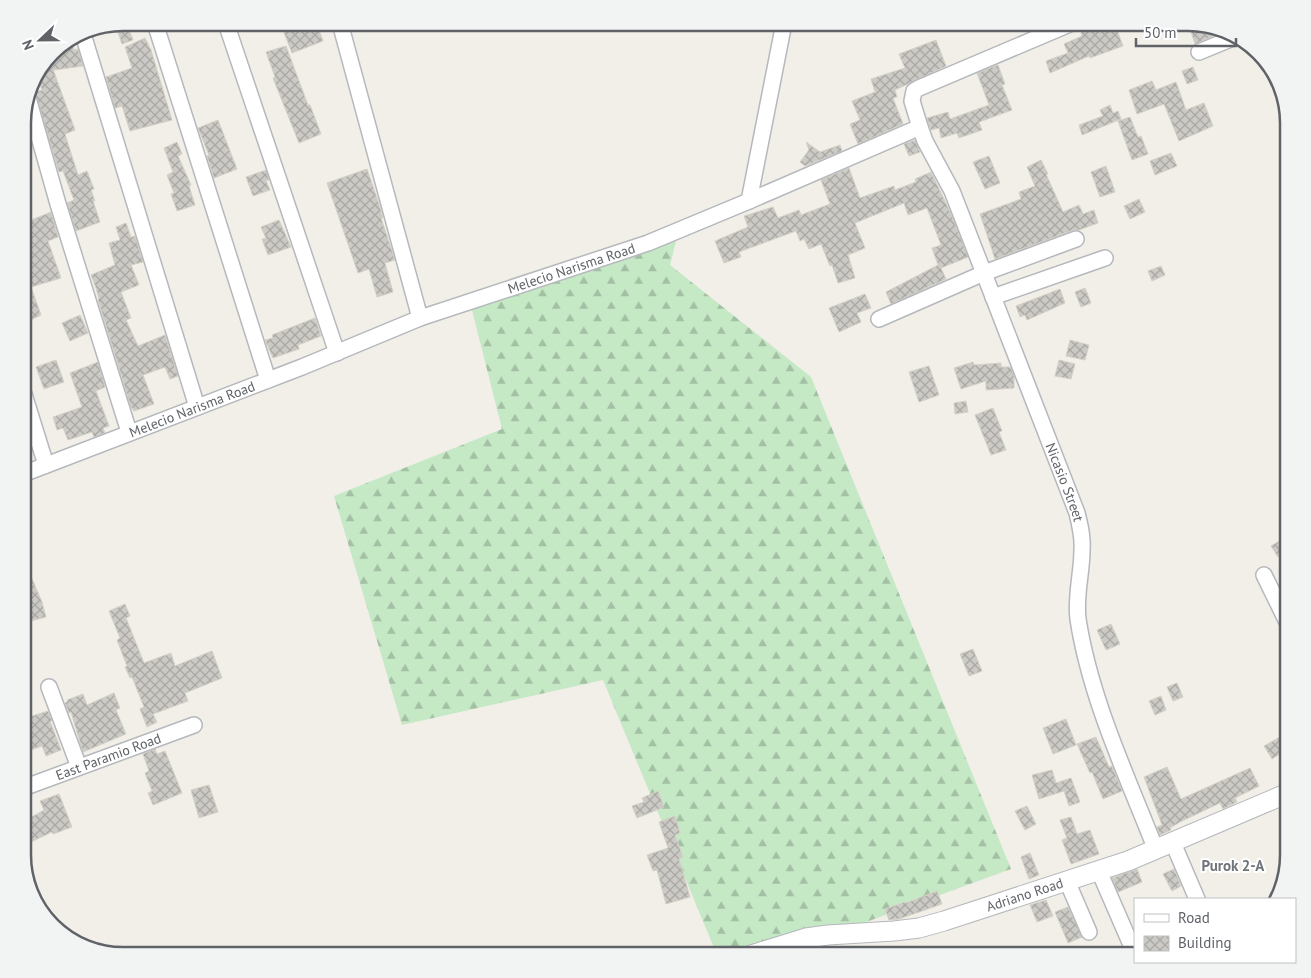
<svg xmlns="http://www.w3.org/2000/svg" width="1311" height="978" font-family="'PT Sans',sans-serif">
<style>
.forest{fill:url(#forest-firs)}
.building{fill:url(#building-cross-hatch);stroke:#d6d1c6}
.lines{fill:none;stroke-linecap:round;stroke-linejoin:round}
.minor-casing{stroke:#b5b8bc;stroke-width:18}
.tertiary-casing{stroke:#b5b8bc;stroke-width:21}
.minor{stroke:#fff;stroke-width:15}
.tertiary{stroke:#fff;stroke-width:19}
.labels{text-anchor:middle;stroke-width:4;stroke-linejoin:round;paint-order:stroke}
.street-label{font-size:14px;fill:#5f6368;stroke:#fff}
.neighbourhood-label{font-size:15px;font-weight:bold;fill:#70757a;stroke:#fff}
.rim{fill:none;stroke:#5f6368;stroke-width:2.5}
</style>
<defs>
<pattern id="forest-firs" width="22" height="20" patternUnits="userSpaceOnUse" patternTransform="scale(1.25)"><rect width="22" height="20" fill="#c5e8c5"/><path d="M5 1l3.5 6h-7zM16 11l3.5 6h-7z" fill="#a3c0a4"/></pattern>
<pattern id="building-cross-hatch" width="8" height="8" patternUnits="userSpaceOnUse" patternTransform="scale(1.25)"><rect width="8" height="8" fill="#cccac5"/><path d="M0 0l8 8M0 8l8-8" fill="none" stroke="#a9a8a4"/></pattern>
</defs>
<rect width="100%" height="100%" fill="#f1efe8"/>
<!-- forest -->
<polygon class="forest" points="676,241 670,265 811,377 1011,869 776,955 717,955 603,680 402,725 334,496 502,429 469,298"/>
<!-- building -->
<g class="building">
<polygon points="126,22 133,40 122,44 115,24"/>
<polygon points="302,22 316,22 323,41 292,53 283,30"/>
<polygon points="1097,22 1114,22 1123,46 1090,58 1089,56 1050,73 1046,61 1068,53 1064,44 1082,36 1080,28"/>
<polygon points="1188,22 1220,33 1195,44"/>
<polygon points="72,38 74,50 78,49 83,66 54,70 54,72 75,130 65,134 78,175 87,171 94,189 91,190 95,201 93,201 100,222 76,231 67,203 74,200 63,171 59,172 35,92 42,90 36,74 56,48"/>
<polygon points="145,38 151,50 172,120 130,131 122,106 115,108 106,77 132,68 125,47"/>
<polygon points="936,40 946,66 895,90 897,97 893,98 903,124 858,144 850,124 860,120 852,101 875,92 871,79 905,68 899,54"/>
<polygon points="286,46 308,105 310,105 321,134 299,143 273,78 275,77 266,52"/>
<polygon points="998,65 1005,84 1002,85 1012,110 979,122 982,130 959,138 957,133 941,138 939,128 931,130 927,118 948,112 950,119 989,105 977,73"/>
<polygon points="1193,67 1198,80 1187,84 1182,71"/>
<polygon points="1152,81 1156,90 1176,82 1186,110 1204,103 1213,126 1179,141 1164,104 1137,114 1129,90"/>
<polygon points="1110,105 1113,113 1118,111 1121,119 1082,135 1079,125 1103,116 1100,110"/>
<polygon points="1130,117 1138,137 1141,136 1148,154 1132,160 1118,121"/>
<polygon points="218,120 237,169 214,178 207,156 209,155 198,128"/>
<polygon points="915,140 920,152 909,156 904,144"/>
<polygon points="177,142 182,154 178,156 191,185 189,186 195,205 177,211 171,194 174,193 167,175 173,172 164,148"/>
<polygon points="806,142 820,152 840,145 842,151 805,166 800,162 809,150"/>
<polygon points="1171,153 1177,166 1155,175 1150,161"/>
<polygon points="989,156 1000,183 985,189 973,162"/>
<polygon points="1041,160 1048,174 1046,174 1063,212 1079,205 1083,214 1094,210 1098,223 1079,230 1073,230 995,259 980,214 1021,199 1019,192 1035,186 1027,167"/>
<polygon points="1106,166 1115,192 1100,197 1091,172"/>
<polygon points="849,168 860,198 894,186 895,190 916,182 915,179 931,172 952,216 968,257 941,268 946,279 891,304 886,292 938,265 932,248 941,245 927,208 908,215 904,203 855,223 865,248 848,255 855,278 838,283 832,265 830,266 821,244 809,249 804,239 800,241 796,231 739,252 741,257 724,263 715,241 748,227 744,216 773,207 778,218 799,210 801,215 830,204 821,180"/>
<polygon points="367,169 379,204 383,218 381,218 395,260 385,263 393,292 377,297 369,269 358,273 327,183"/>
<polygon points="266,170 269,180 266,181 270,190 253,196 246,177"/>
<polygon points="1139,199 1145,212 1130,219 1124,206"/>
<polygon points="51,212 58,237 48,241 61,278 31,287 41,315 23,324 23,235 29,234 24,223"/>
<polygon points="279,220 291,247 268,255 262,239 266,238 261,227"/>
<polygon points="126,223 131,237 135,236 143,262 131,265 139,285 121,292 131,318 126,320 138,346 165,335 178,376 170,379 165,367 143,375 154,404 134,411 131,407 98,300 99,299 96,288 91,275 115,265 109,243 120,240 116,227"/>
<polygon points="1161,266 1165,275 1152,281 1148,271"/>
<polygon points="1085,288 1091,303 1081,307 1075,292"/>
<polygon points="1060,289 1065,303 1027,320 1025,315 1020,317 1016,306"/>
<polygon points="865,294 871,308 857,313 861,322 839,332 829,308"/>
<polygon points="80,315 88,333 70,341 62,323"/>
<polygon points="315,318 321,336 298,345 299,349 273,358 265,340 273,338 272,335"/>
<polygon points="1070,340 1089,345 1085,360 1066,356"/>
<polygon points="56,360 64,382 44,389 36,367"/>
<polygon points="1059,360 1075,364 1071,379 1055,376"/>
<polygon points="98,362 105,387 96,391 109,426 103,428 105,433 94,437 92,432 68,440 63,428 57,430 53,417 82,407 70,373"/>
<polygon points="973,362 974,365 1001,363 1001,367 1010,367 1014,375 1014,388 986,390 986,381 961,389 954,368"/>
<polygon points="929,366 939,395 919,402 909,372"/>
<polygon points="966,401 968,412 955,414 954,403"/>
<polygon points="993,408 1002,431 999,432 1006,450 991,455 975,415"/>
<polygon points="1288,536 1288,551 1278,557 1271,546"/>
<polygon points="23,558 42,602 46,617 23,623"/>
<polygon points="125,604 130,616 126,618 144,663 171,653 175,666 212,651 222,678 185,693 188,701 153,714 157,722 147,727 140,709 144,707 132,677 130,678 125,667 127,666 117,640 120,638 109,611"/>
<polygon points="1111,624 1120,644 1106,650 1097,630"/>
<polygon points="973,649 982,671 969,676 960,654"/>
<polygon points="1177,683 1183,697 1173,701 1167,687"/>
<polygon points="114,693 120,708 116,710 126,734 83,752 71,712 69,713 65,703 68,701 67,700 83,694 87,705"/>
<polygon points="1161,696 1166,710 1155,715 1149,701"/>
<polygon points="48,711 52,721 50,721 61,750 46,756 42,746 23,753 23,719"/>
<polygon points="1066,719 1076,745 1053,754 1043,728"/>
<polygon points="1096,737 1109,767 1112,766 1122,791 1103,799 1092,772 1090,773 1077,744"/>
<polygon points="1280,737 1287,749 1272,759 1264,746"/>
<polygon points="155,749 157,754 165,751 182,793 153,805 148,793 152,791 145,773 149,771 143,754"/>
<polygon points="1167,767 1181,799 1250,768 1259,786 1235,798 1237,802 1223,809 1220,803 1180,822 1170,828 1171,830 1160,835 1157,827 1162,825 1144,777"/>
<polygon points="1052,770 1056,783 1071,778 1080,802 1069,806 1064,791 1039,799 1032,775"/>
<polygon points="209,785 218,812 199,818 191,790"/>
<polygon points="658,791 664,807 637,818 632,806 644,802 642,798"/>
<polygon points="59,794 72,827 53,834 52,832 31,842 23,822 44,810 40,801"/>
<polygon points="1027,806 1036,824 1025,830 1015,811"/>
<polygon points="675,816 680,833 675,835 683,857 679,859 690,897 666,904 657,870 653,871 647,855 668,848 659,822"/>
<polygon points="1071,817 1077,834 1090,830 1099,854 1071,864 1062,840 1067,838 1060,820"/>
<polygon points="1030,853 1039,875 1029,879 1021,857"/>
<polygon points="1137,869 1142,882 1118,892 1112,878"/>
<polygon points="1174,869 1181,886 1172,891 1163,874"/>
<polygon points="937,891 942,904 899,919 889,920 885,909 905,902 906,903"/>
<polygon points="1046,900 1053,916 1037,922 1030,905"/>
<polygon points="1068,907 1082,937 1068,943 1055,912"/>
</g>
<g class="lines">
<defs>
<g id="minor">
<polyline points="155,23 268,380"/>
<polyline points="226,23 337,353"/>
<polyline points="340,23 420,318"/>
<polyline points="82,31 197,407"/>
<polyline points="1199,52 1233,38"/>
<polyline points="28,98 58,204 129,432"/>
<path id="s1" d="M920 127 925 141 952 191 1077 513C1080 525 1083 537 1082 550 1082 573 1075 596 1078 619 1090 698 1127 776 1156 850"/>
<polyline points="749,201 784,23"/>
<polyline points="993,297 1105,258"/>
<polyline points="879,319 984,273 1076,239"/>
<polyline points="23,391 46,465"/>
<path id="s2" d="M23 474 302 367 420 318 648 243 749 201 920 127 912 101 914 91 919 88 1072 23"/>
<polyline points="1264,575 1288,624"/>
<polyline points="49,687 79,767"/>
<path id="s3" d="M23 788 194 725"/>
<polyline points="1173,843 1197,899"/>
<polyline points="1099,871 1135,954"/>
<polyline points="1067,881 1089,932"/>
</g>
<g id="tertiary">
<path id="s4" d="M751 955 806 938 828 935 894 931 919 928 944 921 1128 861 1288 793"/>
</g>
</defs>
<!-- minor casing -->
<use href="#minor" class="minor-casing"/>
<!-- tertiary casing -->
<use href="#tertiary" class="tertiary-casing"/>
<!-- minor -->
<use href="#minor" class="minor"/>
<!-- tertiary -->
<use href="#tertiary" class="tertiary"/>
</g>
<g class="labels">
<!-- street labels -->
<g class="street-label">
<text dy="5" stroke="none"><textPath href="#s2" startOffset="586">Melecio Narisma Road</textPath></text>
<text dy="5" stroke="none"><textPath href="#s2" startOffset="181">Melecio Narisma Road</textPath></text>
<text dy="5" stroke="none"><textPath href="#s1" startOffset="384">Nicasio Street</textPath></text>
<text dy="5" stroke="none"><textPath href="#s3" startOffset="91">East Paramio Road</textPath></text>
<text dy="5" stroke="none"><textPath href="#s4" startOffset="282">Adriano Road</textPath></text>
</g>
<!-- neighbourhood labels -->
<g class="neighbourhood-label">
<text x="1233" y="871">Purok 2-A</text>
</g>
</g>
<!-- crop -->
<path d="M0 0H1311V978H0ZM123 31H1188A92 92 0 0 1 1280 123V855A92 92 0 0 1 1188 947H123A92 92 0 0 1 31 855V123A92 92 0 0 1 123 31Z" fill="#f2f3f3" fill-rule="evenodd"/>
<path class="rim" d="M123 31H1188A92 92 0 0 1 1280 123V855A92 92 0 0 1 1188 947H123A92 92 0 0 1 31 855V123A92 92 0 0 1 123 31Z"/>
<!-- legend -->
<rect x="1134" y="898" width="162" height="65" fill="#ffffff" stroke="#bfc1c3"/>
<rect x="1144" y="914" width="25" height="8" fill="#ffffff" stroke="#bfc1c3"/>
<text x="1178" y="923" font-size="15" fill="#5f6368">Road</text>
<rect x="1144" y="936" width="25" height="15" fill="url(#building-cross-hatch)" stroke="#bfc1c3"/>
<text x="1178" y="948" font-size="15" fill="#5f6368">Building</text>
<!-- north arrow -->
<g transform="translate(40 40) rotate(248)" stroke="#ffffff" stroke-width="4" paint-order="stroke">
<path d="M0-4L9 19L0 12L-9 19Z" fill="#5f6368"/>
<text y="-8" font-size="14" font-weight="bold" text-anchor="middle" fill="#5f6368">N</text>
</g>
<!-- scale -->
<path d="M1136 38v8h100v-8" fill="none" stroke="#5f6368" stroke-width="2.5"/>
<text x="1144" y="38" font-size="15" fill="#5f6368" stroke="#ffffff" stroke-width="4" paint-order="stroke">50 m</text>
</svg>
